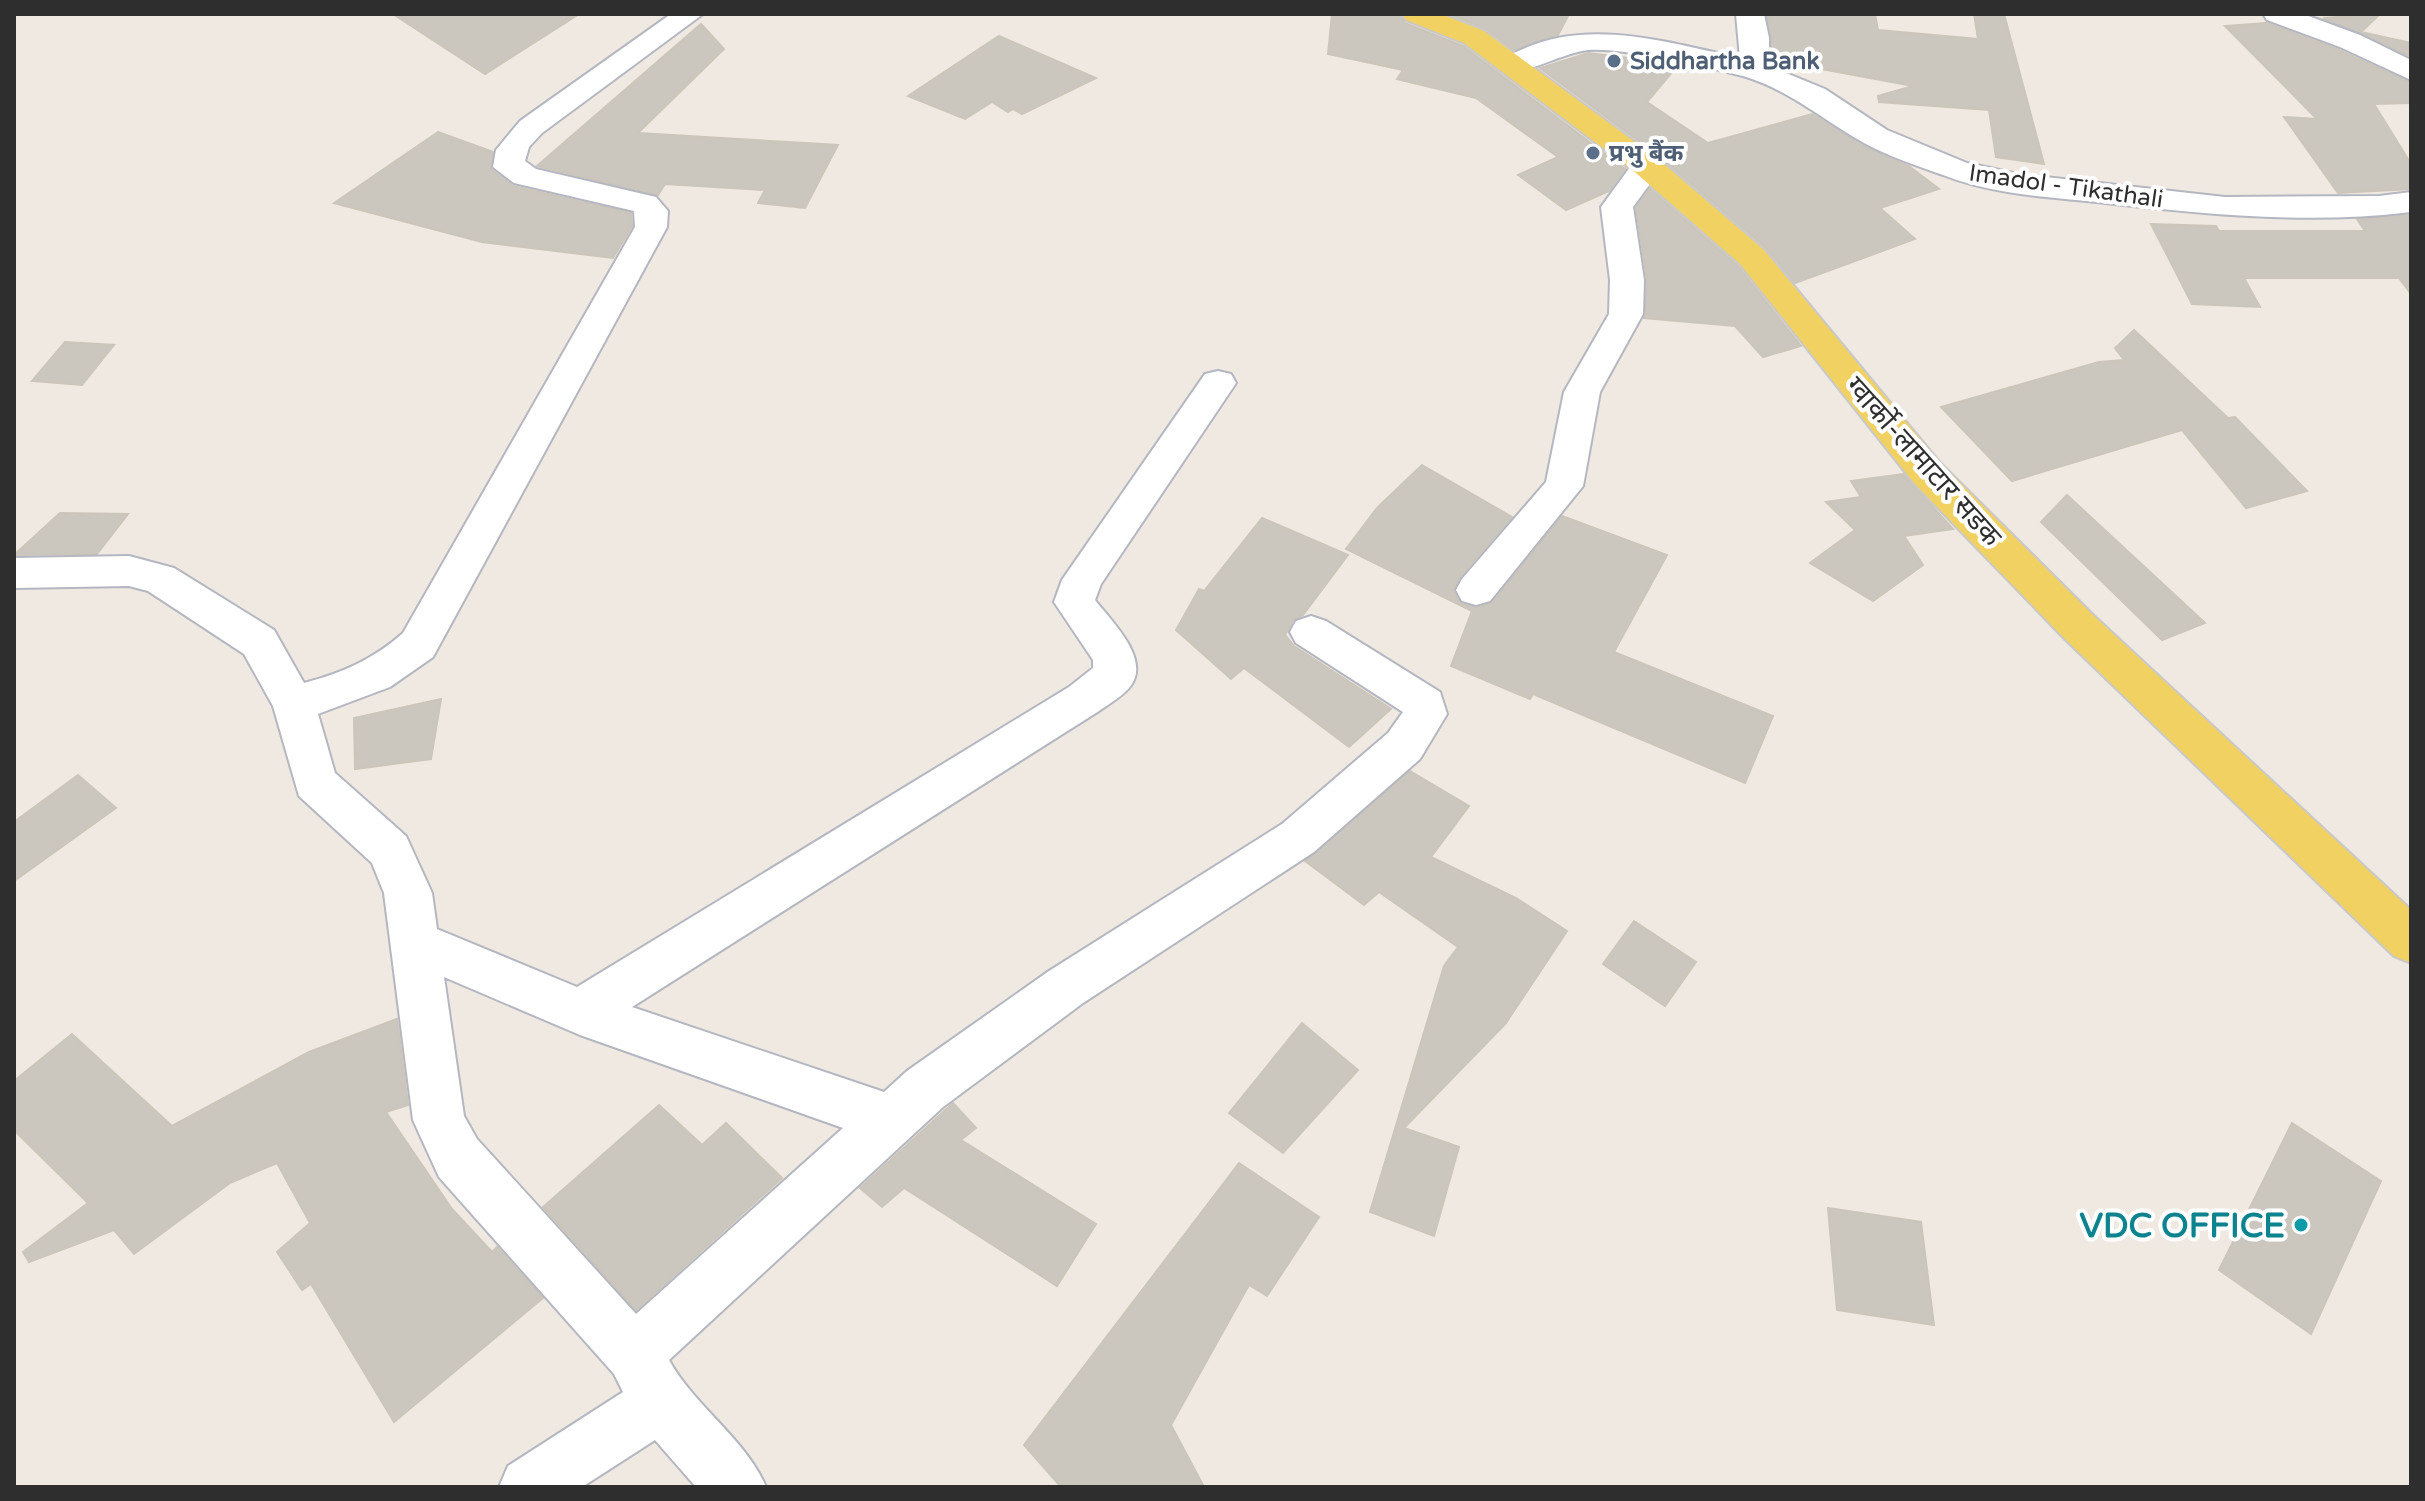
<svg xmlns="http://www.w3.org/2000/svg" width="2425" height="1501" font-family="'Varela Round','Noto Sans Devanagari',sans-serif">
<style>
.building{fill:#cbc7bf;stroke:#cbc5ba;stroke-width:2}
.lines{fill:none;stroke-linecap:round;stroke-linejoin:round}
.minor-casing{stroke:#b4b7c1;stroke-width:4}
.major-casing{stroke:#c9c9c9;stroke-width:4}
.minor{fill:#fff;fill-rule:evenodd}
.major{fill:#f2d163;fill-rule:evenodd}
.service-dot{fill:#5c6f8a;stroke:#fff;stroke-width:3}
.culture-dot{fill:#0f9aa8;stroke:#fff;stroke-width:3}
.labels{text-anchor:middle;stroke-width:8;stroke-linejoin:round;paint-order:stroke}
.far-service-label{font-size:24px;font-weight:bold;fill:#4e5e75;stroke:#fff;text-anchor:start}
.far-street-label{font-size:24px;fill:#2e2e2e;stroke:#fff}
.street-label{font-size:28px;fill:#2e2e2e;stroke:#fff}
.near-culture-label{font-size:34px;font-weight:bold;fill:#0d838f;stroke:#fff;text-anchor:end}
</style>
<rect width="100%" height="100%" fill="#efe9e1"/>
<!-- building -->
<g class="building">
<polygon points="393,14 579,14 485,74"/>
<polygon points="1332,14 1399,14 1405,23 1463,46 1625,169 1609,191 1566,210 1518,175 1558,157 1476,98 1397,79 1403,70 1328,54"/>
<polygon points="1449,14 1569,14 1558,35 1514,50 1486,29"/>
<polygon points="1767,14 1875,14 1878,30 1978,39 1974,14 2004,14 2044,164 1996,157 1989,110 1879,102 1878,96 1913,86 1772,60"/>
<polygon points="2380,14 2361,32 2411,43 2411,57 2323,18"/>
<polygon points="2266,23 2339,50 2411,83 2411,103 2374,104 2411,164 2411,189 2338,193 2284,117 2317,119 2225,26"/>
<polygon points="701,24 724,49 638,133 838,145 805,208 758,203 765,190 665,184 658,195 537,166"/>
<polygon points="999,36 1096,78 1022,114 1013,109 1008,112 992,102 965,119 908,96"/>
<polygon points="1588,53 1679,64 1647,102 1708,143 1812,114 1863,146 1909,166 1939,189 1880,208 1915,239 1795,283 1766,248 1660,157 1540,68"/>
<polygon points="438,132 493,152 491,169 513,186 631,213 632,226 613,258 482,242 334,203"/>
<polygon points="1650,189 1738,266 1801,346 1763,357 1735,326 1644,318 1647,280 1636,208"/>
<polygon points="2411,215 2411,294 2399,278 2244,278 2260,307 2192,304 2151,224 2216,226 2219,231 2365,231 2357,219"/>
<polygon points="2134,330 2228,418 2235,417 2307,491 2246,508 2182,430 2012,481 1941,407 2099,362 2124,360 2115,348"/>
<polygon points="65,342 114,345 82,385 32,381"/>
<polygon points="1422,465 1512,517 1459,578 1453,591 1461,604 1477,608 1492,603 1562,516 1667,555 1614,652 1773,716 1745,783 1533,694 1530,699 1451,666 1472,611 1346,549 1377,508"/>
<polygon points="1903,474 1953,529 1904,536 1923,565 1873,601 1810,563 1855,530 1826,502 1861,497 1851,481"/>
<polygon points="2067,495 2205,623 2162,640 2041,522"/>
<polygon points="60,513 128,514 97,554 14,555"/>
<polygon points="1262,518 1348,555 1303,615 1293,620 1285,635 1294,646 1391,709 1349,747 1244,668 1231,679 1176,630 1199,589 1204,591"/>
<polygon points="441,699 431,759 355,769 354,718"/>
<polygon points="1410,771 1469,806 1431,857 1516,898 1567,931 1506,1023 1404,1128 1459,1147 1434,1236 1370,1212 1444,966 1458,947 1379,892 1364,905 1305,861"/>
<polygon points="78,775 116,808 14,881 14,822"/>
<polygon points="1634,921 1696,962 1665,1006 1603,964"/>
<polygon points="397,1019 408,1105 386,1112 452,1209 492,1252 497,1247 543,1298 394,1422 311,1284 302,1290 277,1252 310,1223 277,1163 230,1183 134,1254 114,1230 29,1262 23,1252 88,1203 14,1130 14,1081 72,1034 172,1126 309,1052"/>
<polygon points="1302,1023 1358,1070 1283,1153 1229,1113"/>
<polygon points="953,1103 976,1128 961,1140 1096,1224 1057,1286 904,1188 882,1207 860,1188"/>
<polygon points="659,1105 702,1145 726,1123 782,1178 636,1310 543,1207"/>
<polygon points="2292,1123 2381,1181 2311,1334 2219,1270"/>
<polygon points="1239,1163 1319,1217 1267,1296 1249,1285 1171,1425 1204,1487 1061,1487 1024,1445"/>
<polygon points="1828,1208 1921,1222 1934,1325 1837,1310"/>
</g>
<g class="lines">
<defs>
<g id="minor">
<path d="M671 14H703L542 133 529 147 525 161 536 169 656 197 668 211 667 227 433 657 390 687 318 714 335 773 406 836 432 893 437 929 577 987 1069 687 1093 668V660L1054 602 1062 580 1205 374 1218 371 1231 374 1236 383 1101 584 1095 600C1111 621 1153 660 1129 688 1121 697 1109 704 1099 711L632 1007 884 1092 907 1071 1049 971 1282 824 1388 733 1403 712 1296 643 1290 632 1296 621 1311 616 1326 621 1440 692 1447 714 1420 759 1314 852 1083 1003 943 1107 669 1360C695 1407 745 1438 766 1487H696L655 1440 582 1487H499L508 1466 623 1392 614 1374 439 1177 413 1120 384 893 372 863 299 796 273 706 244 654 148 591 129 586 14 588V558L129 556 174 568 274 630 304 683C342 673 374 659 403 633L635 227 634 211 514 183 493 167 496 150 520 121ZM444 977 580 1035 843 1128 636 1314 477 1139 464 1116Z"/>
<path d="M1736 14H1764L1769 38V66L1825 89 1887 130 1967 163 2018 174 2225 197 2379 196 2411 192V212C2307 225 2201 214 2097 202 2046 197 1991 194 1943 175 1917 166 1888 156 1864 143 1823 120 1790 90 1743 76 1708 67 1622 47 1588 50 1561 53 1523 77 1502 71L1497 65C1503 56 1513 54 1523 49 1591 18 1670 43 1740 58Z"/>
<polygon points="2263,14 2303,14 2360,35 2411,60 2411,80 2340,47 2267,20"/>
<polygon points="1647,157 1658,159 1663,166 1633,207 1644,280 1643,314 1600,392 1583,486 1490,601 1476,605 1462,601 1456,590 1462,579 1546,482 1564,392 1609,314 1610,280 1601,207 1636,159"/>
</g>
<polygon id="major" points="1402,14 1441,14 1484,31 1658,159 1764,250 1940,463 2095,617 2411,910 2411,963 2394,956 2065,639 1914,483 1740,264 1636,173 1464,43 1406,20"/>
</defs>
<!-- minor casing -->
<use href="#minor" class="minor-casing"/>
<!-- major casing -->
<use href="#major" class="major-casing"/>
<!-- minor -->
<use href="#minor" class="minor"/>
<!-- major -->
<use href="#major" class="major"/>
</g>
<!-- markers -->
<g class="service-dot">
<circle cx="1614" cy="61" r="8"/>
<circle cx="1593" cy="153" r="8"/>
</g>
<circle class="culture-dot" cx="2301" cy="1225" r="8"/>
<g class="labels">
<!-- far-service labels -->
<g class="far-service-label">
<text x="1630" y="69">Siddhartha Bank</text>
<text x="1609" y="161">प्रभु बैंक</text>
</g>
<!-- far-street labels -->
<g class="far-street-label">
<text transform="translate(2066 186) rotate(8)" y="8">Imadol - Tikathali</text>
</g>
<!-- street labels -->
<g class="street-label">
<text transform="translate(1924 461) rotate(48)" y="10">ग्वार्को-लामाटार सडक</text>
</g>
<!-- near-culture labels -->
<g class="near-culture-label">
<text x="2285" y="1237">VDC OFFICE</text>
</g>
</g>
<!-- border -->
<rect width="2425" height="1501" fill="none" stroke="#2e2e2e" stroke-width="32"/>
</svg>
